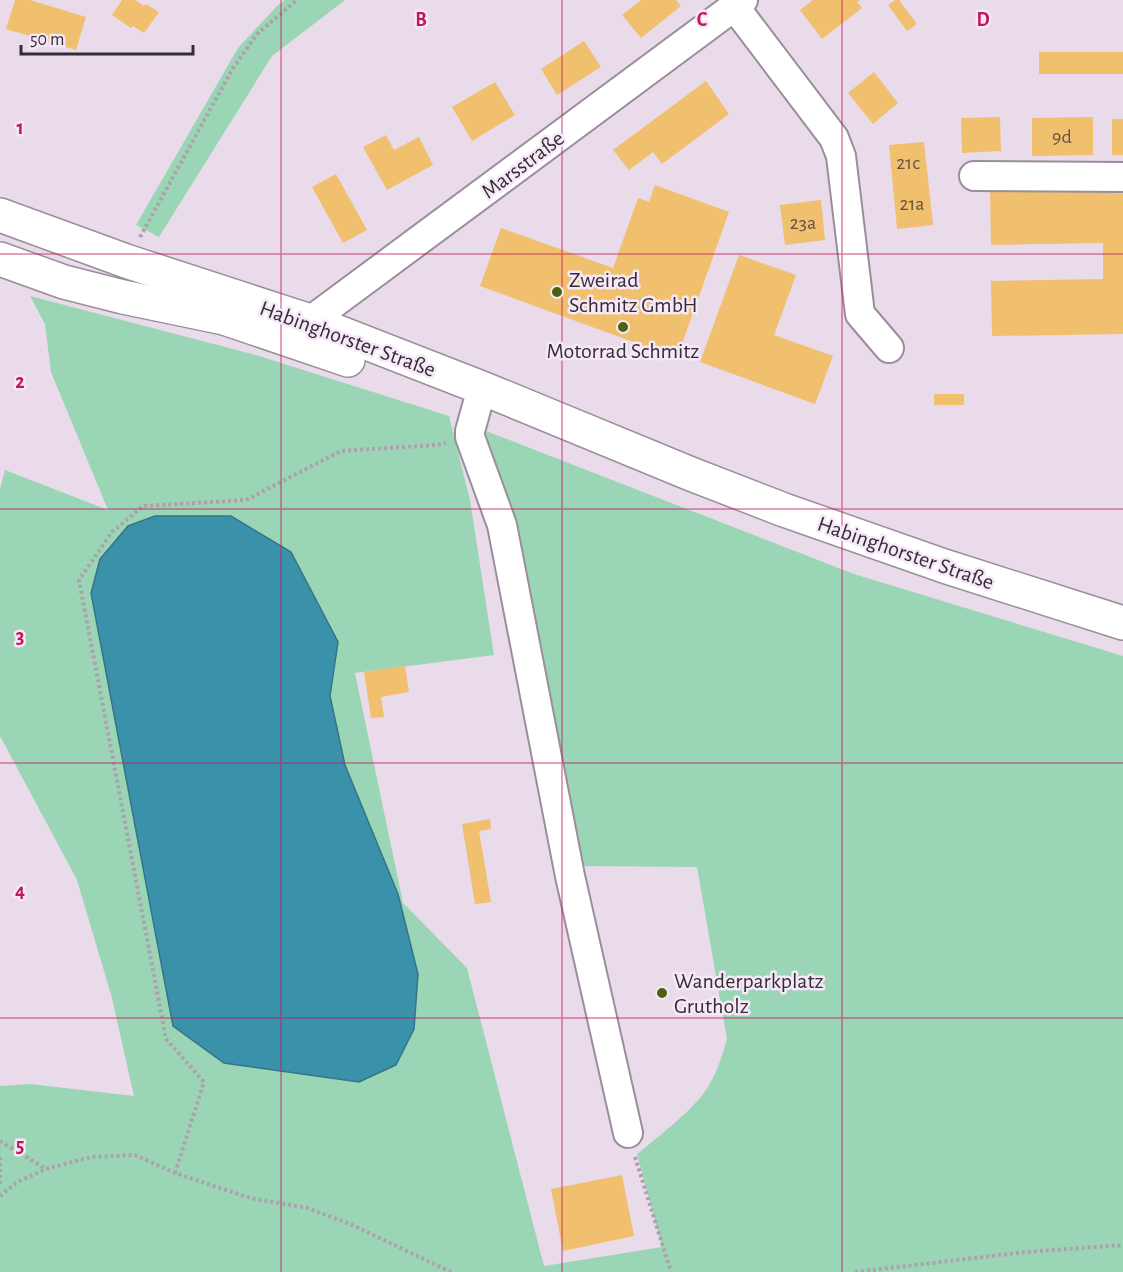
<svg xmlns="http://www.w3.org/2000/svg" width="1123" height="1272" font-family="'Alegreya Sans',sans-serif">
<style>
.green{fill:#9ad6b5}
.water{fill:#3a91aa;stroke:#387387;stroke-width:1.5}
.building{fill:#f0c06f}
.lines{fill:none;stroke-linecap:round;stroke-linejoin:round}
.minor-casing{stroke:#9a8e9c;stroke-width:32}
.major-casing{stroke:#9a8e9c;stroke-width:36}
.path{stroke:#ada1ad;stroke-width:4;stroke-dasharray:3 3;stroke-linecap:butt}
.minor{stroke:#fff;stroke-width:28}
.major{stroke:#fff;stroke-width:33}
.grid{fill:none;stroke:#c2185b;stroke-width:1.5;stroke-opacity:0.55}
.poi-dot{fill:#4c620d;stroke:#f6e8f8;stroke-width:2}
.labels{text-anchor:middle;stroke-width:5;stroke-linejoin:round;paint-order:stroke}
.number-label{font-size:20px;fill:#635243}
.street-label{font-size:22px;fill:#342e34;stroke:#f6e8f8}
.poi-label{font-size:22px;fill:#342e34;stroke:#f6e8f8;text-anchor:start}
.grid-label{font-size:20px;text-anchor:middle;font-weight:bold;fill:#c2185b;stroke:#f6e8f8;stroke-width:5;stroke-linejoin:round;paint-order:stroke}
</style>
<rect width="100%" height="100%" fill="#e9dbea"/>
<!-- green -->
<g class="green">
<polygon points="285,0 345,0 272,56 159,237 136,225 238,48 277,6"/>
<path d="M30 296 256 355 449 416 470 500 494 655 355 673 403 903 467 968 544 1266 662 1247 637 1154C657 1138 692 1111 706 1090 716 1075 722 1057 727 1039L697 867 579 866 502 520 486 431 854 574 1123 656V1272H0V1086L30 1084 134 1096 112 998 77 880 0 736V489L5 470 108 510 51 372 45 324Z"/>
</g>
<!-- water -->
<polygon class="water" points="155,516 231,516 291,552 338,642 330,696 345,765 398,894 418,974 414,1029 396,1065 359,1082 224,1063 173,1026 91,593 100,559 128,526"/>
<!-- building -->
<g class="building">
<polygon points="15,0 30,0 86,17 76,50 6,29"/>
<polygon points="122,0 135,0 144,6 146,4 159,12 144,33 133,26 131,28 112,15"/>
<polygon points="641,0 676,0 681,6 641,38 622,15"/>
<polygon points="813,0 860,0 857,2 862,8 822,39 800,10"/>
<polygon points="895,0 899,0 917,24 907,31 888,5"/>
<polygon points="584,41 601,67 557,95 541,69"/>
<rect x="1039" y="52" width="84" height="22"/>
<polygon points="874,72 898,103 873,124 848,93"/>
<polygon points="706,81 729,114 662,164 653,152 629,170 613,150"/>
<polygon points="495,82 515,115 472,141 452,107"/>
<polygon points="1000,117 1001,151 962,153 961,118"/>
<polygon points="1093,117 1093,155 1032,156 1032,118"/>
<rect x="1112" y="119" width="11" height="36"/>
<polygon points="386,135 394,150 419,137 433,165 387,190 363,147"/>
<polygon points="924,142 933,225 897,229 889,145"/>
<polygon points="336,174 367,230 343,243 312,187"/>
<polygon points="655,185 729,212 677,358 480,286 501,228 613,268 638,198 649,202"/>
<polygon points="1123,190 1123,334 992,336 991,281 1103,279 1103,243 991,245 990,192"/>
<polygon points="821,200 825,240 785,245 780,205"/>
<polygon points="739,255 796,275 774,335 833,356 815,404 700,362"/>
<rect x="934" y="394" width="30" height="11"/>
<polygon points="405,666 409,692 381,697 384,717 371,718 364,672"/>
<polygon points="490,819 491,829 479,831 491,902 475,904 462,824"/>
<polygon points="622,1175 634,1236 563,1251 551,1189"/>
</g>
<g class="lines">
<defs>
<g id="minor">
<polyline points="734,6 834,138 841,156 860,314 889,348"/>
<polyline points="974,176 1123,177"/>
<polyline points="310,321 743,0"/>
<polyline points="482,388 470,431 470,437 502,525 570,876 628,1133"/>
</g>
<g id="major">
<polyline points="0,215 126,261 310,321 482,388 691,474 784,510 944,566 1123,623"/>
<polyline points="0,259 64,282 123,297 224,318 348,360"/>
</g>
</defs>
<!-- minor casing -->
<use href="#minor" class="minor-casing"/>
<!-- major casing -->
<use href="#major" class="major-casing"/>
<!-- path -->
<g class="path">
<polyline points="140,237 233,68 257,34 297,0"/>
<polyline points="0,1141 46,1169"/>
<polyline points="0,1157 0,1184"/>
<polyline points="635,1157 671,1272"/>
<polyline points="175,1173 204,1082 166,1039 79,580 112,532 143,506 246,500 341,451 437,445 446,443"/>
<polyline points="0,1196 17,1182 46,1169 91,1157 135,1155 175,1173 250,1198 307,1208 350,1224 451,1272"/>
<polyline points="855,1272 1026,1252 1123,1245"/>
</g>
<!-- minor -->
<use href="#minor" class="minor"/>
<!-- major -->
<use href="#major" class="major"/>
</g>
<!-- grid -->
<path class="grid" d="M281 0V1272M562 0V1272M842 0V1272M0 254H1123M0 509H1123M0 763H1123M0 1018H1123"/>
<!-- markers -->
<g class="poi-dot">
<circle cx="557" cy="292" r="6"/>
<circle cx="623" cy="327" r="6"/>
<circle cx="662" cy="993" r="6"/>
</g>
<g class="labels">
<!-- number labels -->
<g class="number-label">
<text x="1062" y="143">9d</text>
<text x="908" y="169">21c</text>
<text x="912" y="210">21a</text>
<text x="803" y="229">23a</text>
</g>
<!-- street labels -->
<g class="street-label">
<text transform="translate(522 164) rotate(-37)" y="8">Marsstraße</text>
<text transform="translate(348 338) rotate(20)" y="8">Habinghorster Straße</text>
<text transform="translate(906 552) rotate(19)" y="8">Habinghorster Straße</text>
</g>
<!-- poi labels -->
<g class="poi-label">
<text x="569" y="287">Zweirad<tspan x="569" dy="25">Schmitz GmbH</tspan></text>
<text x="623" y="358" text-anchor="middle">Motorrad Schmitz</text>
<text x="674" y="988">Wanderparkplatz<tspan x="674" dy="25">Grutholz</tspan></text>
</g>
</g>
<g class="grid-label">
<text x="421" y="26">B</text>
<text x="702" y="26">C</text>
<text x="983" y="26">D</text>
<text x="20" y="134">1</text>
<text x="20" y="388">2</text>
<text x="20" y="643">3</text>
<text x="20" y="897">4</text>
<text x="20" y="1152">5</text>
</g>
<!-- scale -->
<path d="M21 45v9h172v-9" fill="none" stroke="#342e34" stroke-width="3"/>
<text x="30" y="45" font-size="18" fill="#342e34" stroke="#f6e8f8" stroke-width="4.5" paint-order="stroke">50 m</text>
</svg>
